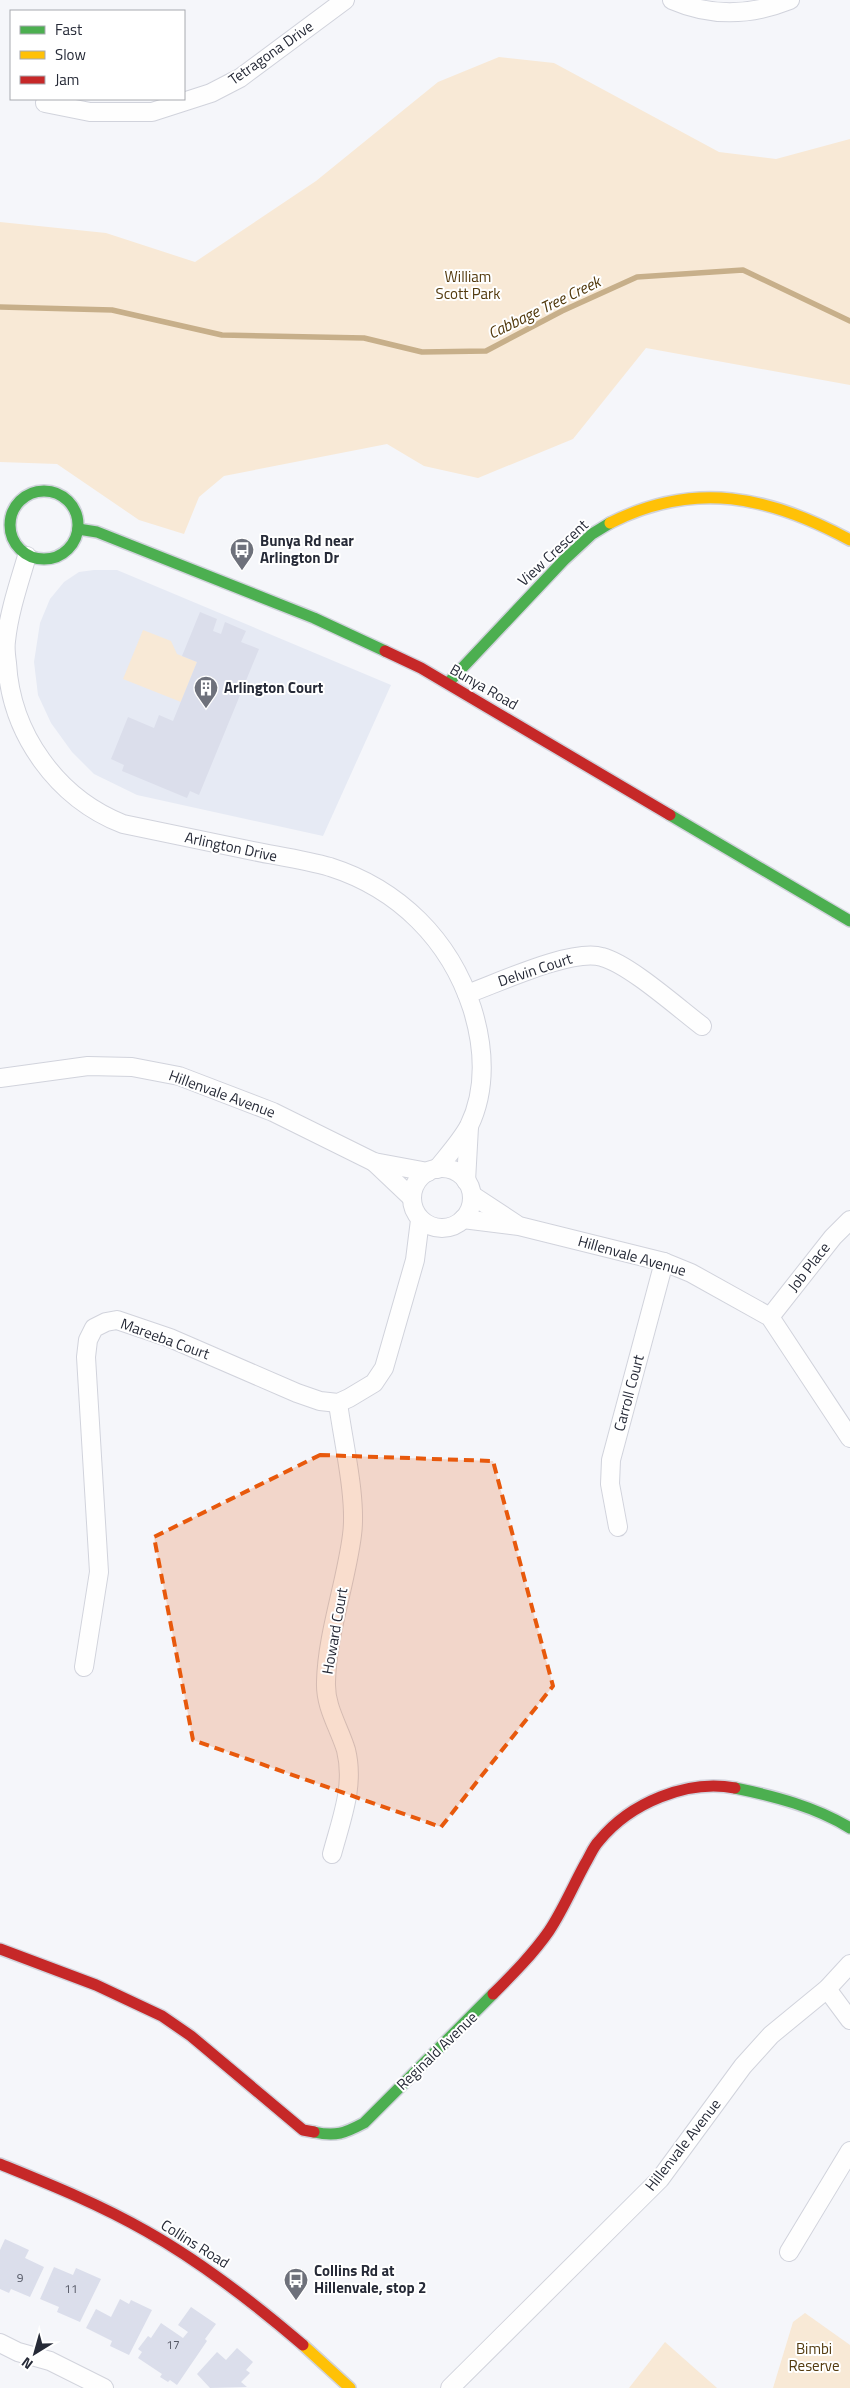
<svg xmlns="http://www.w3.org/2000/svg" width="850" height="2388" font-family="'Titillium Web',sans-serif">
<style>
.built{fill:#e6eaf4}
.green{fill:#f8e9d6}
.lines{fill:none;stroke-linecap:round;stroke-linejoin:round}
.stream{stroke:#c7af8a;stroke-width:5.5}
.building{fill:#dbdeeb}
.street-casing{stroke:#d1d3dc;stroke-width:20}
.fast-casing{stroke:#d1d3dc;stroke-width:14}
.slow-casing{stroke:#d1d3dc;stroke-width:14}
.jam-casing{stroke:#d1d3dc;stroke-width:14}
.street{stroke:#fefefe;stroke-width:18}
.fast{stroke:#4caf50;stroke-width:11}
.slow{stroke:#ffc107;stroke-width:11}
.jam{stroke:#c62828;stroke-width:11}
.marked{fill:#e8590c;fill-opacity:0.2;stroke:#e8590c;stroke-width:4;stroke-dasharray:10 6;stroke-linejoin:round}
.labels{text-anchor:middle;stroke-width:4;stroke-linejoin:round;paint-order:stroke}
.number-label{font-size:12px;fill:#535764}
.street-label{font-size:15px;fill:#262a37;stroke:#fff}
.park-label{font-size:15px;fill:#533a0e;stroke:#fff}
.poi-label{font-size:15px;font-weight:bold;fill:#262a37;stroke:#fff;text-anchor:start}
.water-label{font-size:16px;font-style:italic;fill:#50370a;stroke:#fff}
</style>
<rect width="100%" height="100%" fill="#f5f6fa"/>
<!-- built -->
<polygon class="built" points="94,570 117,570 391,685 323,836 137,795 94,774 72,752 51,723 38,695 34,662 40,623 50,599 64,582 79,572"/>
<!-- green -->
<g class="green">
<polygon points="499,57 554,63 719,152 776,159 850,139 850,385 646,348 573,439 478,478 424,466 387,444 224,476 199,497 184,534 139,520 57,464 0,462 0,222 106,233 195,262 316,181 438,82"/>
<polygon points="143,630 171,641 177,654 197,662 181,702 123,679"/>
<polygon points="805,2313 850,2345 850,2388 773,2388 793,2322"/>
<polygon points="665,2342 717,2388 629,2388"/>
</g>
<g class="lines">
<!-- stream -->
<polyline class="stream" points="0,307 112,310 222,335 364,338 422,352 486,351 562,311 637,277 743,270 850,321"/>
</g>
<!-- building -->
<g class="building">
<polygon points="200,612 217,619 213,631 221,634 225,622 246,631 241,642 259,649 199,795 190,791 187,798 122,771 124,765 111,759 128,717 154,728 159,715 173,721 197,662 182,656"/>
<polygon points="5,2239 29,2250 25,2258 44,2267 30,2297 11,2289 9,2293 0,2289 0,2250"/>
<polygon points="54,2267 73,2275 76,2268 101,2279 80,2322 57,2312 59,2307 40,2299"/>
<polygon points="120,2299 129,2304 131,2300 152,2310 129,2355 110,2346 112,2341 86,2328 96,2309 111,2317"/>
<polygon points="191,2307 216,2324 205,2339 207,2341 177,2385 170,2380 168,2382 160,2377 162,2374 138,2358 142,2352 138,2349 148,2336 151,2338 161,2323 183,2338 188,2332 178,2325"/>
<polygon points="237,2348 253,2362 246,2370 250,2373 241,2382 247,2387 210,2388 197,2374 217,2352 226,2360"/>
</g>
<g class="lines">
<defs>
<g id="street">
<path d="M672 0C711 17 750 16 790 0"/>
<polyline points="45,103 90,112 152,112 211,93 240,78 345,0"/>
<path d="M27 556C19 583 9 612 6 641 5 648 6 656 7 663 11 734 57 798 123 824 166 833 209 842 253 851 278 856 306 860 330 867 399 889 450 940 472 1008 484 1046 487 1089 469 1126 461 1141 448 1155 437 1169"/>
<path d="M467 994C498 983 572 948 602 957 629 964 677 1007 702 1026"/>
<polyline points="0,1078 88,1066 132,1067 179,1076 273,1112 374,1162 428,1172"/>
<polyline points="374,1162 412,1198"/>
<circle cx="442" cy="1198" r="30"/>
<polyline points="466,1181 469,1127"/>
<polyline points="472,1195 516,1224"/>
<polyline points="463,1219 519,1226 664,1262 691,1273 770,1317 850,1438"/>
<polyline points="770,1317 833,1237 850,1220"/>
<polyline points="618,1527 610,1484 611,1460 664,1262"/>
<polyline points="84,1667 99,1572 86,1357 88,1340 94,1328 106,1322 117,1320 170,1338 297,1393 320,1401 338,1403 349,1398 374,1383 384,1368 415,1260 420,1220"/>
<path d="M332 1854C341 1820 355 1786 346 1750 339 1727 325 1707 326 1682 327 1634 346 1583 352 1535 357 1499 343 1441 338 1403"/>
<polyline points="827,1989 850,2020"/>
<polyline points="789,2252 850,2151"/>
<polyline points="0,2343 18,2352 50,2361 104,2388"/>
<polyline points="450,2388 660,2179 743,2066 771,2035 827,1989 850,1964"/>
</g>
<g id="fast">
<circle cx="44" cy="525" r="34"/>
<polyline points="78,529 97,532 314,618 385,651"/>
<polyline points="448,683 564,560 592,534 610,523"/>
<polyline points="670,815 850,921"/>
<path d="M735 1788C774 1796 816 1807 850 1828"/>
<path d="M314 2132C336 2137 345 2133 364 2123L493 1994"/>
</g>
<g id="slow">
<path d="M610 523C695 480 769 496 850 540"/>
<polyline points="303,2345 350,2388"/>
</g>
<g id="jam">
<polyline points="385,651 421,668 670,815"/>
<polyline points="0,1949 96,1985 162,2016 191,2036 303,2130 314,2132"/>
<path d="M493 1994C513 1974 533 1954 549 1931 563 1910 573 1886 585 1864 590 1856 593 1847 599 1841 630 1803 687 1779 735 1788"/>
<path d="M0 2164C49 2184 99 2204 146 2231 203 2263 254 2303 303 2345"/>
</g>
</defs>
<!-- street casing -->
<use href="#street" class="street-casing"/>
<!-- fast casing -->
<use href="#fast" class="fast-casing"/>
<!-- slow casing -->
<use href="#slow" class="slow-casing"/>
<!-- jam casing -->
<use href="#jam" class="jam-casing"/>
<!-- street -->
<use href="#street" class="street"/>
<!-- fast -->
<use href="#fast" class="fast"/>
<!-- slow -->
<use href="#slow" class="slow"/>
<!-- jam -->
<use href="#jam" class="jam"/>
</g>
<!-- marked area -->
<path class="marked" d="M320 1455 493 1461 553 1686 441 1827 193 1740 154 1537Z"/>
<!-- icons -->
<defs>
<symbol id="bus-pin" viewBox="-11 -11 22 30"><path d="M0 17L-7.5 6A9.5 9.5 0 1 1 7.5 6Z" fill="#6e717b" stroke="#fff"/><path d="M-5-6H5V4H4V6H2V4H-2V6H-4V4H-5ZM-3.5-4V0h7V-4ZM-3.5 1.2v1.5H-2V1.2ZM2 1.2v1.5H3.5V1.2Z" fill="#fff"/></symbol>
<symbol id="building-pin" viewBox="-11 -11 22 30"><path d="M0 17L-7.5 6A9.5 9.5 0 1 1 7.5 6Z" fill="#6e717b" stroke="#fff"/><path d="M-4-6H4V6H1V3H-1V6H-4ZM-2.5-4.3h1.7v1.8h-1.7ZM.8-4.3h1.7v1.8H.8ZM-2.5-1h1.7V.8h-1.7ZM.8-1h1.7V.8H.8Z" fill="#fff"/></symbol>
</defs>
<g fill-rule="evenodd">
<use href="#bus-pin" x="228" y="536" width="28" height="38"/>
<use href="#building-pin" x="192" y="674" width="28" height="38"/>
<use href="#bus-pin" x="282" y="2266" width="28" height="38"/>
</g>
<g class="labels">
<!-- number labels -->
<g class="number-label">
<text x="20" y="2282">9</text>
<text x="71" y="2293">11</text>
<text x="173" y="2349">17</text>
</g>
<!-- street labels -->
<g class="street-label">
<text transform="translate(271 53) rotate(-35)" y="5">Tetragona Drive</text>
<text transform="translate(553 553) rotate(-43)" y="5">View Crescent</text>
<text transform="translate(484 687) rotate(30)" y="5">Bunya Road</text>
<text transform="translate(231 847) rotate(12)" y="5">Arlington Drive</text>
<text transform="translate(535 970) rotate(-18)" y="5">Delvin Court</text>
<text transform="translate(222 1094) rotate(20)" y="5">Hillenvale Avenue</text>
<text transform="translate(632 1256) rotate(16)" y="5">Hillenvale Avenue</text>
<text transform="translate(809 1267) rotate(-52)" y="5">Job Place</text>
<text transform="translate(165 1339) rotate(20)" y="5">Mareeba Court</text>
<text transform="translate(629 1393) rotate(-75)" y="5">Carroll Court</text>
<text transform="translate(335 1631) rotate(-80)" y="5">Howard Court</text>
<text transform="translate(437 2051) rotate(-44)" y="5">Reginald Avenue</text>
<text transform="translate(683 2145) rotate(-52)" y="5">Hillenvale Avenue</text>
<text transform="translate(195 2244) rotate(32)" y="5">Collins Road</text>
</g>
<!-- park labels -->
<g class="park-label">
<text x="468" y="282">William<tspan x="468" dy="17">Scott Park</tspan></text>
<text x="814" y="2354">Bimbi<tspan x="814" dy="17">Reserve</tspan></text>
</g>
<!-- poi labels -->
<g class="poi-label">
<text x="260" y="546">Bunya Rd near<tspan x="260" dy="17">Arlington Dr</tspan></text>
<text x="224" y="693">Arlington Court</text>
<text x="314" y="2276">Collins Rd at<tspan x="314" dy="17">Hillenvale, stop 2</tspan></text>
</g>
<!-- water labels -->
<g class="water-label">
<text transform="translate(544 307) rotate(-26)" y="6">Cabbage Tree Creek</text>
</g>
</g>
<!-- legend -->
<rect x="10" y="10" width="175" height="90" fill="#ffffff" stroke="#a8aaaf"/>
<rect x="20" y="26" width="25" height="8" fill="#4caf50" stroke="#a8aaaf"/>
<text x="55" y="35" font-size="15" fill="#262a37">Fast</text>
<rect x="20" y="51" width="25" height="8" fill="#ffc107" stroke="#a8aaaf"/>
<text x="55" y="60" font-size="15" fill="#262a37">Slow</text>
<rect x="20" y="76" width="25" height="8" fill="#c62828" stroke="#a8aaaf"/>
<text x="55" y="85" font-size="15" fill="#262a37">Jam</text>
<!-- north arrow -->
<g transform="translate(35 2353) rotate(217)" stroke="#ffffff" stroke-width="4" paint-order="stroke">
<path d="M0-4L9 19L0 12L-9 19Z" fill="#262a37"/>
<text y="-8" font-size="14" font-weight="bold" text-anchor="middle" fill="#262a37">N</text>
</g>
</svg>
